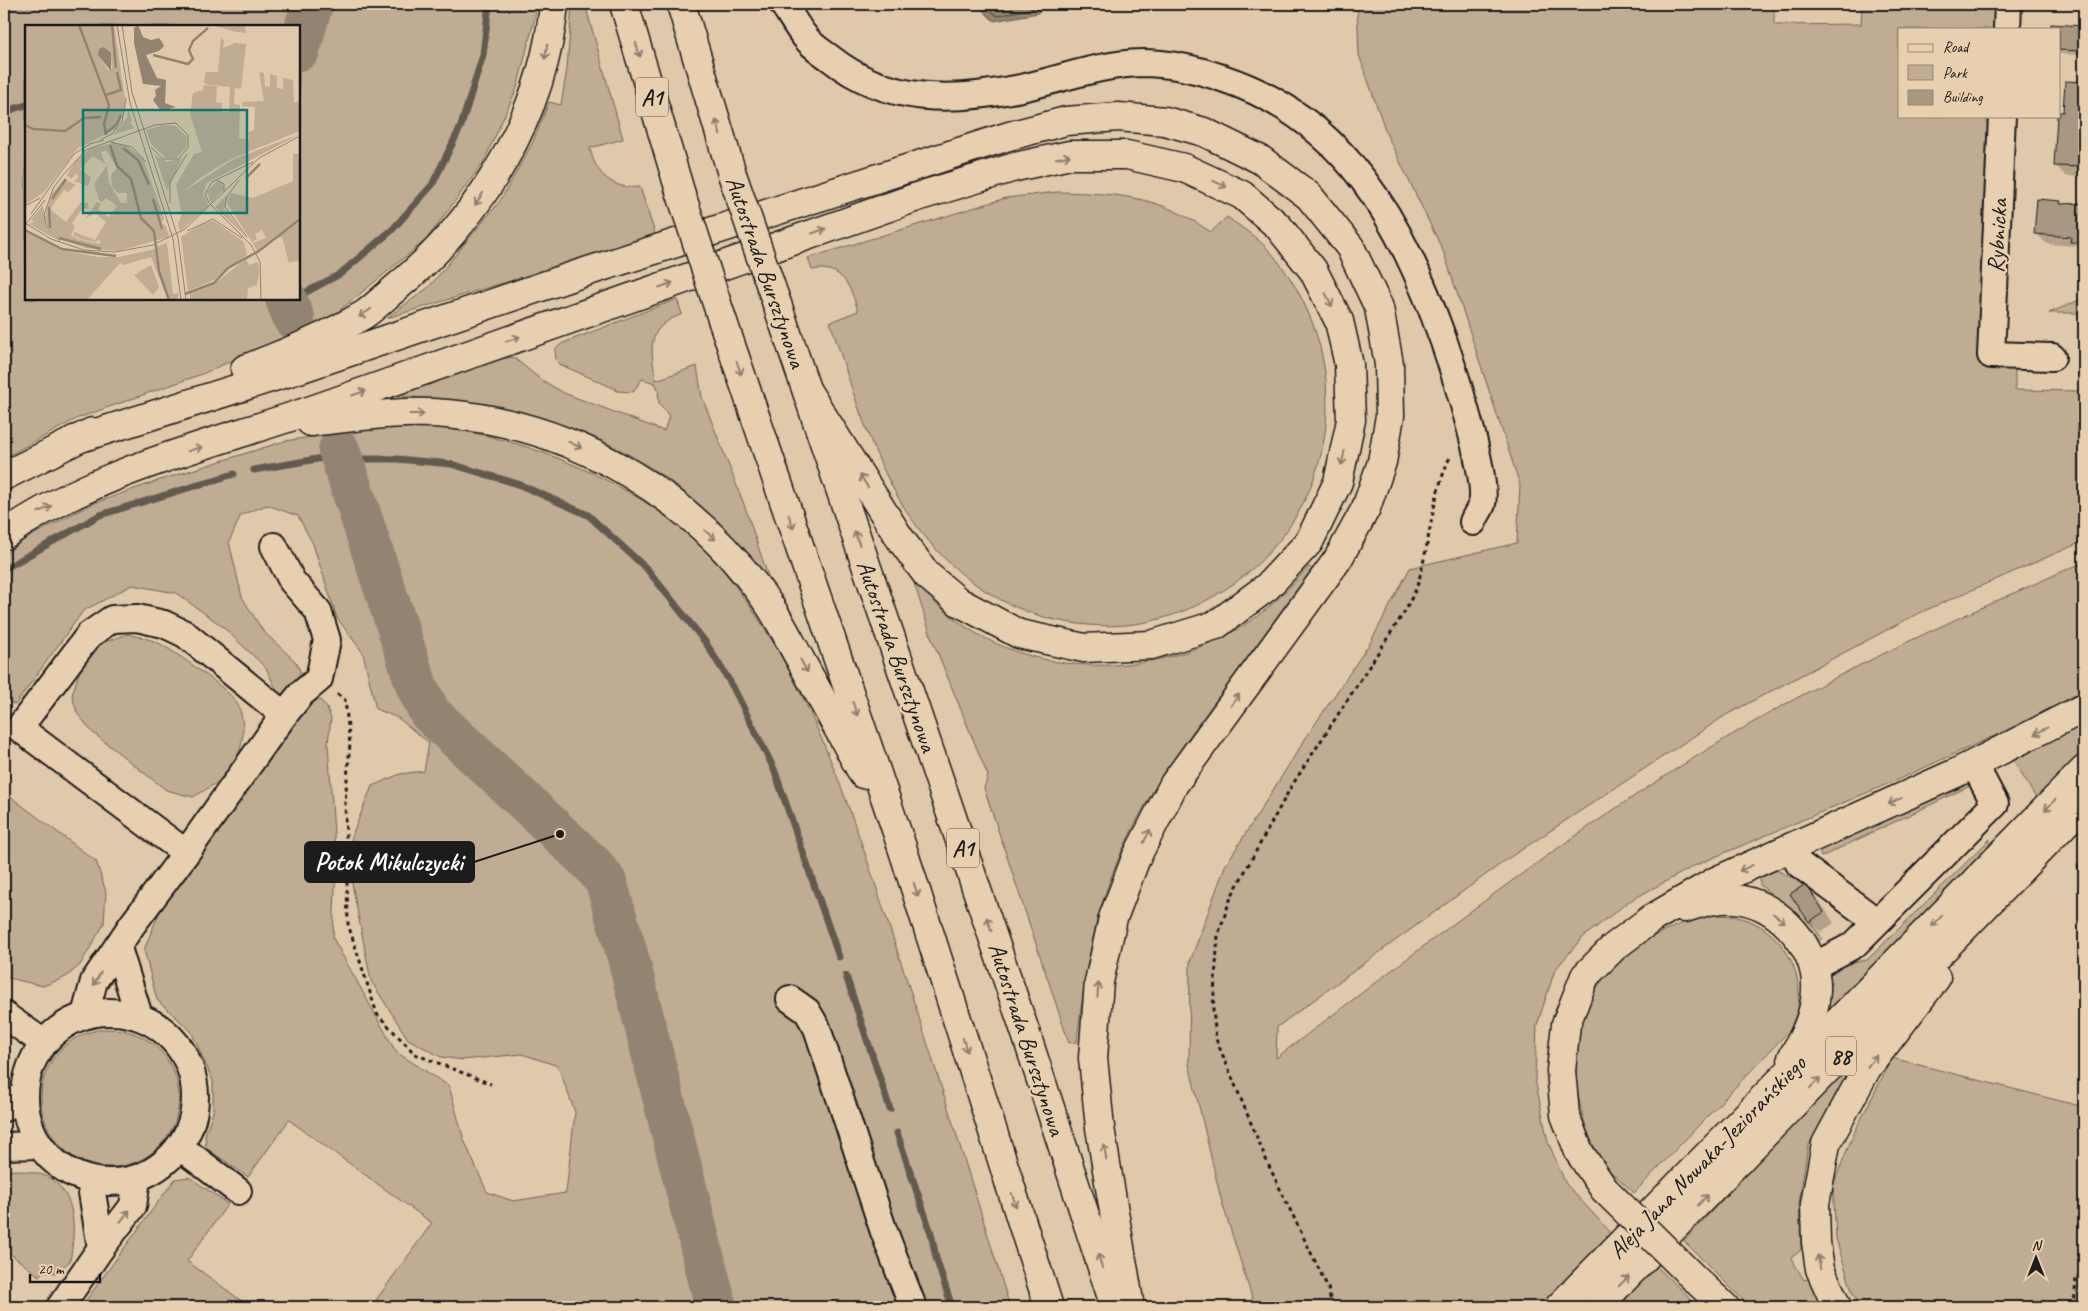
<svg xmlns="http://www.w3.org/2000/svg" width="2088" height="1311" font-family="Caveat,sans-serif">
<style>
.green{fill:#c0ab93;stroke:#6e6458;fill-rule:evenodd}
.water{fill:#938472;stroke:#635a50}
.shadow{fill:#0003}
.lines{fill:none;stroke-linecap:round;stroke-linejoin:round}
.shore{stroke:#4c463e;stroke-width:1}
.stream{stroke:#635a50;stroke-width:7}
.river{stroke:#938472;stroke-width:42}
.building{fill:#a99782;stroke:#1c1c1c}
.minor-casing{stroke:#1c1c1c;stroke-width:30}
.major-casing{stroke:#1c1c1c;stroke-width:31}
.highway-casing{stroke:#1c1c1c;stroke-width:31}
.path{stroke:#1c1c1c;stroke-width:3;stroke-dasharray:4 4;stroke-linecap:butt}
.minor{stroke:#e8cfb0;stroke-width:26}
.major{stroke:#e8cfb0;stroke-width:28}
.highway{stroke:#e8cfb0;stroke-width:28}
.major-bridge-casing{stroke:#1c1c1c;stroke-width:31;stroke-linecap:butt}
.highway-bridge-casing{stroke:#1c1c1c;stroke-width:31;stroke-linecap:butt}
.major-bridge{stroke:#e8cfb0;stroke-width:28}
.highway-bridge{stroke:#e8cfb0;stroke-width:28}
.oneway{stroke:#8c7e6d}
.labels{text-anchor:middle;stroke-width:5;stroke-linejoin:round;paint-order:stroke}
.shield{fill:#e8cfb0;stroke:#595248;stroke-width:1}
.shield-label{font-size:22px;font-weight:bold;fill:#1c1c1c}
.street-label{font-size:24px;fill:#1c1c1c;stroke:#e8cfb0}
.inset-river{fill:none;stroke:#938472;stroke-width:2.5}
.inset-road{fill:none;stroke:#928371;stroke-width:1}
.view{fill:#0f766e;fill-opacity:0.15;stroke:#0f766e;stroke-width:2.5}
.inset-edge{fill:none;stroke:#1c1c1c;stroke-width:2.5}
.leader{fill:none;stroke:#1c1c1c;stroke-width:2}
.callout-dot{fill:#1c1c1c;stroke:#e8cfb0;stroke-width:2}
.callout{fill:#1c1c1c;stroke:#1c1c1c;stroke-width:2}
.callout-label{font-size:25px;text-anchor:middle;font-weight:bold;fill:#fff}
</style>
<rect width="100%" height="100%" fill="#e0c8aa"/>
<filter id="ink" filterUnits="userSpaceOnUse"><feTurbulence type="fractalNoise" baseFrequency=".02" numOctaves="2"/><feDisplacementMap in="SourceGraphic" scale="10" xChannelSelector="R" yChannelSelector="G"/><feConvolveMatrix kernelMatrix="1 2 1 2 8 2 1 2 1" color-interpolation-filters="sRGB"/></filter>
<g filter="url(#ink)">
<!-- green -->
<g class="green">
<path d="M4 4H536L535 17 517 88 483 163 426 240 334 315 202 374 78 418 4 458ZM26 26H299V299H26Z"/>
<path d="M572 4H585L623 139 590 148C595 174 613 190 640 187L656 237 387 318 429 287 500 201 532 144 549 102 561 105 567 69Z"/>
<path d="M1357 4H1774V25L1861 24 1862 4H2001L2000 29H1899V116H1995L1983 366H2015V390L2084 391V541L1917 614 1726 715 1506 860 1277 1027 1276 1058C1440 934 1602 806 1782 706 1880 652 1982 607 2084 562V690L2038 716 1897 780 1696 865 1628 902 1581 939 1555 970 1537 1025 1535 1079 1548 1142 1566 1184 1612 1234 1539 1307H1255L1221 1199 1189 1064 1190 962 1225 866 1309 733 1370 643 1410 568 1517 543 1520 485 1444 253 1387 135 1359 55Z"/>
<path d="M1057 192C1098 193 1143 194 1181 214 1192 219 1201 226 1211 232L1227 217C1244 229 1261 240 1274 256 1364 367 1337 528 1211 598 1169 621 1127 630 1079 624 1018 617 966 586 927 539 876 479 855 395 830 322L858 311C851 287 842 264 812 270L808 258 1006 198Z"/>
<polygon points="2084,298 2084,313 2049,313"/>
<path d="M677 299 682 314C646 328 650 346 656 380L697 366 702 397 745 507 769 579C666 449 560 406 397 396L501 359 513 357 540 379 564 393 664 431 669 416 659 403 658 389 655 383 642 379 633 392 616 391V389L561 365 556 360 555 349 563 343Z"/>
<path d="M376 427C395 427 416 426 435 427 526 436 636 484 703 546 715 556 723 571 733 583 814 688 854 820 895 944 935 1065 973 1186 1010 1307H371L432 1223 289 1120 248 1177 206 1148 205 1135 213 1112V1081L191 1031 157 1000 144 950 161 908 308 704 319 699 326 706 331 718 328 743 336 863 333 938 396 1052 449 1086 464 1140 487 1192 513 1201 566 1193 575 1112 558 1066 522 1054 463 1060 441 1057 408 1039 371 981 347 858 353 833 372 786 400 774 424 771 429 743 398 718 376 709 363 653 337 618 313 544 298 516 267 505 241 515 229 542 242 597 263 631 296 662 301 673 280 698 266 668 222 626 176 593 132 585 83 611 15 705 4 698V555L25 539 92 504 157 481 285 441Z"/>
<path d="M1309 566 1312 569C1283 608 1254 648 1225 688 1177 752 1137 807 1109 883 1090 934 1083 988 1077 1042L1069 1043 984 788 988 776 932 639 914 583C931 599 947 614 966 627 1047 680 1160 676 1241 627 1267 612 1290 588 1309 566Z"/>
<path d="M128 634C137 637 146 638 154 641 168 646 225 687 234 699 241 708 242 717 243 728 243 764 223 781 193 797L166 790 92 732 77 713 72 695 82 663 99 644Z"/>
<polygon points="2084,718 2084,752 2037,800 2011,756"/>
<polygon points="1968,778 1972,785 1821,857 1818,848"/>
<polygon points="4,792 96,861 106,892 104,924 80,965 66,977 43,986 4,977"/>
<polygon points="1990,839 1989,849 1825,1018 1828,981 1833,969 1846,963 1867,960"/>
<polygon points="1776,870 1806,884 1790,894 1822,938 1816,944 1783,904 1760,885 1760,878"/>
<path d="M1706 915C1720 915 1734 915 1748 920 1783 934 1804 971 1798 1008 1796 1015 1792 1023 1790 1030L1634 1193C1625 1183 1609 1173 1602 1161 1565 1100 1564 1008 1622 958 1648 936 1675 925 1706 915Z"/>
<circle cx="110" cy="1098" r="69"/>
<polygon points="1892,1058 2084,1107 2084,1307 1861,1307 1853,1294 1836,1239 1833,1185 1853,1135"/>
<polygon points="1843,1070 1847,1071 1846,1075 1808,1146 1799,1203 1801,1250 1791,1258 1804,1280 1808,1279 1821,1307 1750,1307 1684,1241"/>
<path d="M17 1170C27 1172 43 1173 51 1179 78 1197 75 1234 70 1261L56 1273 43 1271 39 1276 4 1249V1171Z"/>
<polygon points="189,1177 228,1204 187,1261 250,1307 81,1307 175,1179"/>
<polygon points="1655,1265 1699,1307 1619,1307"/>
</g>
<!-- water -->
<polygon class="water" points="976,4 1044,4 1038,13 994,21"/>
<!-- shadow -->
<g class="shadow">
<polygon points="2064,4 2084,4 2084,9 2068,8"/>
<polygon points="2052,25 2084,27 2084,55 2059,54 2059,29"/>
<polygon points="2066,82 2084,83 2084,177 2066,176 2055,165 2059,116 2064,113"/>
<polygon points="2060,202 2063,206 2074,206 2074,203 2084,204 2084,252 2076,246 2047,244 2036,233"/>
<polygon points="1805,885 1816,896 1834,923 1821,932 1810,922 1792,894"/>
</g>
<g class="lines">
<!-- shore -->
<polyline class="shore" points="983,4 997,16 1034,8 1038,4"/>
<!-- stream -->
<g class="stream">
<polyline points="4,116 13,109 26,105"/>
<polyline points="299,296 340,274 392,230 432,185 461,126 483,55 489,4"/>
<polyline points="288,302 294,299"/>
<polyline points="341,459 397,459 451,464 518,484 588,515 647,569 706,643 733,687 774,769 839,957"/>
<polyline points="254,470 340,455"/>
<polyline points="4,569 100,515 234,474"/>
<polyline points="2080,866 2084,863"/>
<polyline points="846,976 890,1109"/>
<polyline points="897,1133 931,1233 936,1258 952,1307"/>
</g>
<!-- river -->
<g class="river">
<polyline points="299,50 312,4"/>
<polyline points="286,299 294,319"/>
<polyline points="339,450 417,687 430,713 593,865 606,882 629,961 716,1307"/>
</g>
</g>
<!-- building -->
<g class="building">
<polygon points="2051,24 2084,26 2084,51 2059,50 2059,29 2050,29"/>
<polygon points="2065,81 2084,82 2084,167 2054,166 2057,116 2059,116 2059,112 2063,112"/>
<polygon points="2037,199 2061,201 2060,204 2084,203 2084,243 2070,242 2071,237 2034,234"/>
<polygon points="1806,884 1824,912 1809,922 1790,894"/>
</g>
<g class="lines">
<defs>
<g id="minor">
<path d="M783 4C791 15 797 28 806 38 812 46 822 52 830 58 888 104 952 102 1021 88 1062 79 1099 64 1142 63 1170 63 1196 69 1222 78 1347 119 1401 223 1443 339 1453 368 1489 478 1482 504 1480 510 1475 516 1473 522"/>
<polyline points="2007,29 2008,4"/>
<polyline points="2002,116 1991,355 2052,357"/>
<polyline points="274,546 292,581 318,611 327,640 319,679 301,694 284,715"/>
<polyline points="1792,848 1799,864 1876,921"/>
<polyline points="118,948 139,1016"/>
<polyline points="1814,966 1854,945 1995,804 1974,764"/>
<polyline points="790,999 807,1011 817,1028 883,1229 913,1307"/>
<circle cx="110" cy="1097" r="85"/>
<polyline points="4,1015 44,1043"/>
<polyline points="85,1015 94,981 132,925 186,853 19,728 89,635 112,619 137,618 164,624 185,634 284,715 186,853"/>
<polyline points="4,1108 25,1094"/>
<polyline points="4,1146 39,1145"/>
<polyline points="180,1147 238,1191"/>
<polyline points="90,1180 101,1248"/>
<polyline points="60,1307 101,1248 133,1206 137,1179"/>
</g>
<g id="major">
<path d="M1685 908C1703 902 1723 896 1742 900 1781 907 1818 949 1816 990 1815 1016 1804 1037 1792 1058"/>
<polyline points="1604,1189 1579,1152 1565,1115 1561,1071 1566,1024 1585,976 1614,947 1651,919 1716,881 1956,773 2084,708"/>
<polyline points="1695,1279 1725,1307"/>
<polyline points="1559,1307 2084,770"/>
<polyline points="1597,1307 2084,804"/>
<polyline points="1837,1307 1820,1269 1816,1242 1815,1204 1826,1144 1867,1068 1936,978"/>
</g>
<g id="highway">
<polyline points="624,4 680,191"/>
<polyline points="681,4 732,174"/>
<polyline points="777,304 1025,1031 1115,1307"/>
<polyline points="723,322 901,844 1049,1307"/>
<path d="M245 369C286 353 327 337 365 314 376 306 386 296 397 287 481 218 544 114 554 4"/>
<path d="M311 422C356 417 402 410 447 414 577 425 697 498 770 606 781 623 790 641 800 659 821 697 842 736 863 774"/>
<polyline points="74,440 302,368 573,276 1009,136 1066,121 1118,117 1165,121 1204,132 1261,160 1309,196 1350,247 1379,308 1389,364 1390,416 1382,462 1366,508 1338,559 1174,784 1136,858 1113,918 1099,982 1093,1058 1100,1128 1130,1307"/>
<polyline points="4,476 92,432"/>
<path d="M4 535C98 469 215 444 323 406 523 335 723 265 923 195L1015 167 1070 155H1127L1184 168 1242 195 1278 226 1313 270 1339 321 1349 365 1351 420 1338 482 1309 542 1267 587 1216 625 1151 645 1084 648 1019 634 959 602 927 575 899 537 807 391"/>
</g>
</defs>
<!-- minor casing -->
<use href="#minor" class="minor-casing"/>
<!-- major casing -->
<use href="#major" class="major-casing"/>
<!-- highway casing -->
<use href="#highway" class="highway-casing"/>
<!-- path -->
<g class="path">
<polyline points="337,694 345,700 350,744 345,802 348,924 377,1014 415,1054 491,1084"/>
<path d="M1332 1307 1328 1288 1268 1164 1216 1039 1213 1009 1218 935 1231 897 1291 787 1405 611C1409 602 1415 593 1418 583 1431 539 1431 497 1451 455"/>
<polyline points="2074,1307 2076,1279 2084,1270"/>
</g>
<!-- minor -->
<use href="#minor" class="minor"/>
<!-- major -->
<use href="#major" class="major"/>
<!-- highway -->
<use href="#highway" class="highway"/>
<defs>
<polyline id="major-bridge" points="1604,1189 1695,1279"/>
<g id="highway-bridge">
<polyline points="732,174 777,304"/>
<polyline points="680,191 723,322"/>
</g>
</defs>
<!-- major-bridge casing -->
<use href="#major-bridge" class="major-bridge-casing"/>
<!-- highway-bridge casing -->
<use href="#highway-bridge" class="highway-bridge-casing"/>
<!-- major-bridge -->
<use href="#major-bridge" class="major-bridge"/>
<!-- highway-bridge -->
<use href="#highway-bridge" class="highway-bridge"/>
</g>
<!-- one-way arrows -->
<defs><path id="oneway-shaft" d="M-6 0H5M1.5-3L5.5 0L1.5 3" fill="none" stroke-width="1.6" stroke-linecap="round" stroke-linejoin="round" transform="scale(1.25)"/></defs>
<g class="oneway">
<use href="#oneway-shaft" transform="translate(638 50) rotate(73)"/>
<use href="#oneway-shaft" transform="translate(546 52) rotate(100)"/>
<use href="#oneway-shaft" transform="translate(718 127) rotate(-107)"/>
<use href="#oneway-shaft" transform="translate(1063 157) rotate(-11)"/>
<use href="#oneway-shaft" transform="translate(1220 184) rotate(25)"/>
<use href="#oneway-shaft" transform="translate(479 199) rotate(123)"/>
<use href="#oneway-shaft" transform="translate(819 231) rotate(-19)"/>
<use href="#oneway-shaft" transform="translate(666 285) rotate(-19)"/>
<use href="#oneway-shaft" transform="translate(1329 300) rotate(64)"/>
<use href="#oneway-shaft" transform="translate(365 313) rotate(146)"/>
<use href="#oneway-shaft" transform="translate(513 339) rotate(-19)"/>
<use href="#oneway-shaft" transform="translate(739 368) rotate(71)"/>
<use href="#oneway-shaft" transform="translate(359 393) rotate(-19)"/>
<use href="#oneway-shaft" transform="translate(417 414)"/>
<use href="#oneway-shaft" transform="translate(575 445) rotate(26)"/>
<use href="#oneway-shaft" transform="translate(195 449) rotate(-18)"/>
<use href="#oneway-shaft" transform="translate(1343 458) rotate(102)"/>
<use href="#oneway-shaft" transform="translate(864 481) rotate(-122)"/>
<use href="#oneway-shaft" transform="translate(45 509) rotate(-26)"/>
<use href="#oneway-shaft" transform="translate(791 522) rotate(71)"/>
<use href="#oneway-shaft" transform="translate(710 535) rotate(42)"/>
<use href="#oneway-shaft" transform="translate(857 538) rotate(-109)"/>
<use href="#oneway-shaft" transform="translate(804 666) rotate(61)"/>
<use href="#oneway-shaft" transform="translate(1235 700) rotate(-54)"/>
<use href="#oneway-shaft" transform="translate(855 709) rotate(71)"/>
<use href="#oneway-shaft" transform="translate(2041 731) rotate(152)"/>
<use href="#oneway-shaft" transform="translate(1895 801) rotate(155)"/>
<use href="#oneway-shaft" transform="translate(2050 805) rotate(134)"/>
<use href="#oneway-shaft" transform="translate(1147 836) rotate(-63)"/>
<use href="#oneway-shaft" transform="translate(1746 868) rotate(156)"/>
<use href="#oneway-shaft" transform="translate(916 890) rotate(72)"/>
<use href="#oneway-shaft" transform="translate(1779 918) rotate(37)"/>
<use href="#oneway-shaft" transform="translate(1937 921) rotate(134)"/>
<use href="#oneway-shaft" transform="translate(989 924) rotate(-109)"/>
<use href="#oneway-shaft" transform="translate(97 979) rotate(119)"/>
<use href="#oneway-shaft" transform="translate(1098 990) rotate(-85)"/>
<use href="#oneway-shaft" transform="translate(965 1045) rotate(72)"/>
<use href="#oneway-shaft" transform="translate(1872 1061) rotate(-52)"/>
<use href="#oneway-shaft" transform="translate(1815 1083) rotate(-46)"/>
<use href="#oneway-shaft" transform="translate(1105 1152) rotate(-100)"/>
<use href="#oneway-shaft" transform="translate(1014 1200) rotate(72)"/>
<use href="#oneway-shaft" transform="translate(1703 1200) rotate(-46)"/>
<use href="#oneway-shaft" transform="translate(125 1216) rotate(-52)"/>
<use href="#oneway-shaft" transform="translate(1100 1261) rotate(-107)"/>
<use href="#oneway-shaft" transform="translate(1819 1262) rotate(-101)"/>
<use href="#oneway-shaft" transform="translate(1624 1281) rotate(-45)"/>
</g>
</g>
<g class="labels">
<!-- shield labels -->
<g class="shield">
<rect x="636" y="77.5" width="32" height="39" rx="4"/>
<rect x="947" y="828.5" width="32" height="39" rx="4"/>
<rect x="1826" y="1036.5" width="30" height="39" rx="4"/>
</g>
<g class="shield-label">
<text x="652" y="105">A1</text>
<text x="963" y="856">A1</text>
<text x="1841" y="1064">88</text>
</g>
<!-- street labels -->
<g class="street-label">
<text transform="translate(1997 236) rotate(-87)" y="8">Rybnicka</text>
<text transform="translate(766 272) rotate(71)" y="8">Autostrada Bursztynowa</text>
<text transform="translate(897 656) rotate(71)" y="8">Autostrada Bursztynowa</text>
<text transform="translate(1027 1039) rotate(72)" y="8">Autostrada Bursztynowa</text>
<text transform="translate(1707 1157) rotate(-46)" y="8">Aleja Jana Nowaka-Jeziorańskiego</text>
</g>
</g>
<!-- overview -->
<g transform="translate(25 25)">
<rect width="275" height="275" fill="#e0c8aa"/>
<path d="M0 0H89L100 74V86L91 104 53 123 19 167 0 180ZM86 28 87 44 83 45 73 29ZM187 0H220L221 8 211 7ZM196 12 199 16 198 23 210 18 221 19 216 64 210 63 209 79 215 80 214 113 224 115V109H219L229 105 230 82 217 81 218 77 239 76 234 47 239 48 240 61 245 62V49L252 51V63L258 64V53L268 55 269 78 275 75V106L208 133 176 152 158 167 209 134 275 109 182 158 178 169 184 181 155 206 153 198 157 190 151 160 169 129 177 127 165 89 168 68 178 65 179 60 192 61 191 77 197 78V87H204L205 62 180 59 179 55 181 47H193ZM103 84 107 96 105 97 109 103 88 110 102 93ZM137 100 151 101 162 112 161 123 151 133H141L126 119 121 105ZM88 118 102 121 118 133 139 194 136 198 141 201 144 212 93 226 61 223 34 214 23 203 20 192 26 170 39 154 51 160 43 167 39 165 25 184 41 197 56 177 63 178 64 184 58 183 47 198 50 202 46 210 52 214 75 219V214L71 217 56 214 49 211V207L70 215 81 197 70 188 60 194 72 177 76 179 73 184 84 192 92 181 81 173 77 177 74 175 69 159 82 140 84 158 96 178H102V168H93L87 162 86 150 92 143 81 125 76 127 80 139 68 131 55 144 66 152 63 161 49 156 53 153 52 148 46 154 42 150 52 134 65 124ZM268 129H275V192L232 226 228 218 241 213 237 205 230 209 232 214 227 217 202 178 206 168 228 173 268 156ZM130 130 142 137 157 133 142 166ZM192 156 197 158 199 164 186 178 182 167ZM203 169 199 184 220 211 190 182ZM18 180 21 203 32 215 4 199 9 197 6 195ZM275 194V235L264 238 257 212 250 214ZM189 196 219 217 222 230 189 255 163 266 156 212 178 198ZM2 206 37 225 73 232H94L130 224 143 275 126 232 98 240 95 238 62 275H0ZM142 218 148 269 154 268 152 275H144L133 239 131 222ZM221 234 224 240 233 237 234 247 232 260 223 263 222 275H165V269L193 256ZM126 240 134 262 128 270 109 250Z" fill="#c0ab93" fill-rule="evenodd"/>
<path d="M113 0 118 12 126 15 134 13 137 17 139 21 134 26 121 30 132 53 141 55 140 78 151 82 136 86 128 75 131 71 130 65 136 61 118 59 109 18V3ZM79 22 86 28V46L73 30 74 24Z" fill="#938472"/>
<path class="inset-river" d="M54 0 84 80 79 99 81 110M87 0 91 43M128 30 163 39 168 34 164 25 168 16 183 3M81 70 96 65 92 47M0 100 8 104 40 106 59 93 76 92M81 108 92 99 96 90M85 120 92 141 106 154 116 193 129 206 134 246 144 275M98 123 113 135 124 160M221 153 235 139M27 174 41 154M128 174 137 204M24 182 25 203M0 205 37 224 91 231M34 213 76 224M160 269 189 258 203 243 234 226 275 194"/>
<path class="inset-road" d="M92 0 105 78 148 214 156 275M97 0 107 67 153 213 161 275M75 115 87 109 97 97 101 73M85 117 107 122 121 137M64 119 79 115M35 148 49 129 65 119M38 150 61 125 130 100 151 98 163 110V123L153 134H138L126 122M192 155 199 159V167M214 155 202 172 200 182 222 212M28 164 19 190 22 203 35 216M27 165 38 150M145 178V157L162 129M0 181 15 173M6 189 35 148M0 198 26 214 59 225 90 227 128 220 160 204 234 133 275 111M1 199 20 175M162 206 188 194 217 213M226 220 235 237 236 275M227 221 184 178 180 169 187 157 228 137M248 275 275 274"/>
<path class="view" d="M58 85H222V188H58Z"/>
<rect width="275" height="275" class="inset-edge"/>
</g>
<!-- callouts -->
<path class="leader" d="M560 834L474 862"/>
<circle class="callout-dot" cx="560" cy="834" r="5"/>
<rect class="callout" x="305" y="842" width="169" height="40" rx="5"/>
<g class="callout-label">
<text x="389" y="870">Potok Mikulczycki</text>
</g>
<!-- margin -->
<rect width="2088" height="1311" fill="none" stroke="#e8cfb0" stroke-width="20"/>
<rect x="10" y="10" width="2068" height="1291" fill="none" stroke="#1c1c1c" stroke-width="2" filter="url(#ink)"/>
<!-- legend -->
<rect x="1898" y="28" width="162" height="90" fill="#e8cfb0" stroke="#968775"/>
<rect x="1908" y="44" width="25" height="8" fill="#e8cfb0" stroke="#968775"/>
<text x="1943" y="52" font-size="15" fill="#1c1c1c">Road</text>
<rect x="1908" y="65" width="25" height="15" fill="#c0ab93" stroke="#968775"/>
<text x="1943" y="78" font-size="15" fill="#1c1c1c">Park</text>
<rect x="1908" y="90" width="25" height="15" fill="#a99782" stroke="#968775"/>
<text x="1943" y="102" font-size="15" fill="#1c1c1c">Building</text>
<!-- north arrow -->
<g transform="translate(2036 1258)" stroke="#e8cfb0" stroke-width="4" paint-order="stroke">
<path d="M0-4L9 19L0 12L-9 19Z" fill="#1c1c1c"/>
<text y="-8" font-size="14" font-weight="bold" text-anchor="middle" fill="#1c1c1c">N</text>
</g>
<!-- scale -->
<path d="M30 1274v8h70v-8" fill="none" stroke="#1c1c1c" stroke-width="2.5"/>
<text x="38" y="1274" font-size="15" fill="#1c1c1c" stroke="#e8cfb0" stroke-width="4" paint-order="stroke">20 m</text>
</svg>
